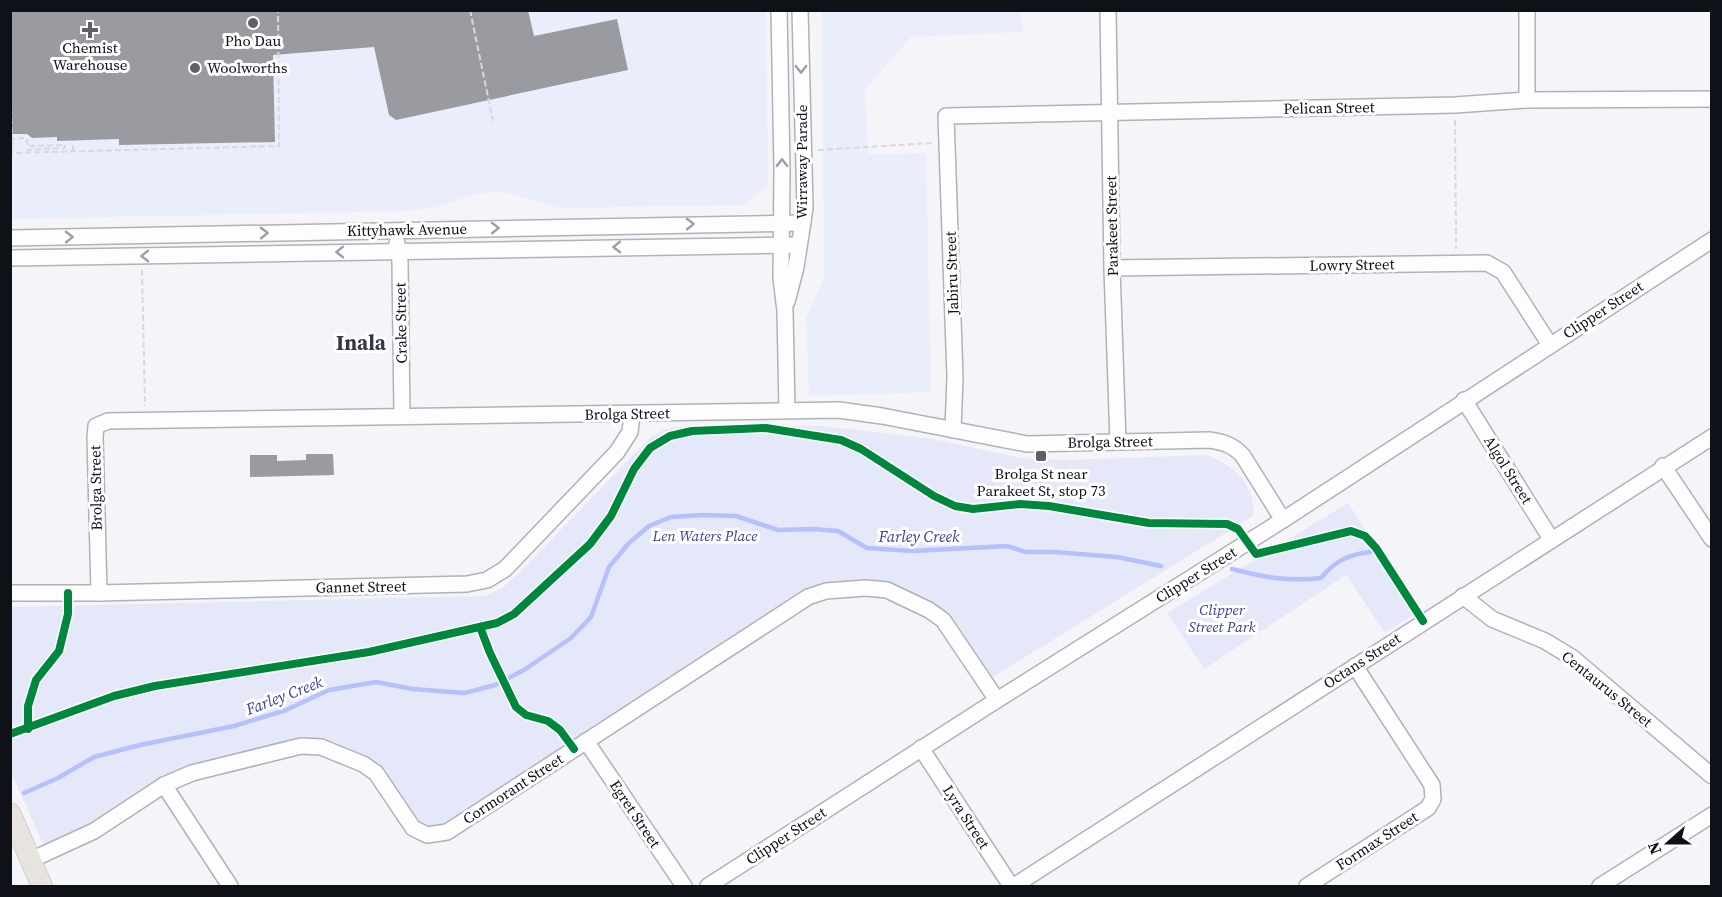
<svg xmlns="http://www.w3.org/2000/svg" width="1722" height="897" font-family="'Source Serif 4',serif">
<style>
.built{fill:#eaedfc}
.green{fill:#e4e8f9}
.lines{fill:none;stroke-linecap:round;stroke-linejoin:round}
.stream{stroke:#b5c0fc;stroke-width:4.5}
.building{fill:#9a9ba0}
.minor-casing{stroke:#b1b2b8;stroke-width:18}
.major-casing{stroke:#d0d0d3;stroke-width:22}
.path{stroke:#d9d9db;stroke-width:2;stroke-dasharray:6 3;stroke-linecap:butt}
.minor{stroke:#fdfdfe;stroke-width:15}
.major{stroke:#e7e4e0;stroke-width:20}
.cycleway-casing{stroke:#fff;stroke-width:11}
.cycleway{stroke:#00873e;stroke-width:8}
.oneway{stroke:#9e9fa2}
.poi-dot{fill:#5f6067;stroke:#fff;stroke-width:2}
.labels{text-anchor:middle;stroke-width:6;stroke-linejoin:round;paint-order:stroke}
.poi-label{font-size:15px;fill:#0f1118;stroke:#fff}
.street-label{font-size:15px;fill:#0f1118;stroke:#fff}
.park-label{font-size:15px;font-style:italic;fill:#3a409e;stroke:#fff}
.water-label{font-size:16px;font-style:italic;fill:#3b41a0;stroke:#fff}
.district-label{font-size:21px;font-weight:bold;fill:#343748;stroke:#fff}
</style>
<rect width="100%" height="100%" fill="#f4f4f9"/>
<!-- built -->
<g class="built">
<polygon points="10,11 766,11 768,186 743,205 560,208 499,191 472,195 433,208 402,211 11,219"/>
<polygon points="822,11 1021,11 1023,32 911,37 865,90 868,154 926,153 931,392 809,396 806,318 824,277"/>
</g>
<!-- green -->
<g class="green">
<path d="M754 425 822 426 933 439 1020 458 1066 460 1207 455C1233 465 1257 486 1253 516L985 682 943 620 886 590 826 591 447 832 427 835 376 773 321 747 192 773 47 853 11 772 10 607 485 596 502 588 517 575 651 437 664 430 675 427Z"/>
<polygon points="1348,503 1419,611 1385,633 1346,575 1204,669 1167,613"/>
</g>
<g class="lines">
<!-- stream -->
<g class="stream">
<path d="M1232 569C1264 577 1287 582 1321 578 1335 561 1349 554 1371 552"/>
<polyline points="24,793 58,778 94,757 140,745 234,726 286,710 329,690 376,682 413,689 465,693 495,685 524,670 571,638 591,617 609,567 629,543 649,526 671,517 702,515 736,516 778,530 814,529 838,531 867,548 912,551 1007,546 1026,552 1054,552 1117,557 1161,566"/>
</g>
</g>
<!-- building -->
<g class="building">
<polygon points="10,10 528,10 534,36 617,19 628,70 396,120 389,115 374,47 273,55 275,142 119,145 119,139 57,141 57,137 32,138 27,134 10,134"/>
<polygon points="306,454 333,454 334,475 250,477 250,455 277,455 277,461 306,460"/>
</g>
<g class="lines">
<defs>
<g id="minor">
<polyline points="779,10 782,169 781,278 785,311 787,410"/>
<polyline points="1108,10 1112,268 1118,442"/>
<polyline points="1527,100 1527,10"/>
<polyline points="10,238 803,223"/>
<polyline points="397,243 400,262 402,416"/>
<polyline points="10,258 799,245"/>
<polyline points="1112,268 1487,263 1503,272 1550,345"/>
<polyline points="787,302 796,267 805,208 800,10"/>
<polyline points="1464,400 1551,539"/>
<polyline points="953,430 955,377 946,116 1455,105 1527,100 1712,99"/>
<polyline points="1663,466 1712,539"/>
<polyline points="10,593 99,593 467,584 487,580 505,569 617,452 630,432 632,414"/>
<path d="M99 593 95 437 96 426 108 421 839 410 882 416 1027 444 1209 440C1224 442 1233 445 1243 456L1283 520"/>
<polyline points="1463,596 1492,619 1545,641 1573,658 1712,776"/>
<polyline points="586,741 684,886"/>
<polyline points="921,748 1011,886"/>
<polyline points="164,785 230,886"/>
<polyline points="31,860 94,831 164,785 192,773 301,746 321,747 363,764 376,773 413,828 427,835 447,832 808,597 826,591 866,588 887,590 929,610 943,620 997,700"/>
<polyline points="708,886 997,700 1283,520 1712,240"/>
<polyline points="1014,886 1712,437"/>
<polyline points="1307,886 1428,808 1433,799 1432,785 1355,666"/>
<polyline points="1600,886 1712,815"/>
</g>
<polyline id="major" points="10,813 42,886"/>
</defs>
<!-- minor casing -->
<use href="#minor" class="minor-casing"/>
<!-- major casing -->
<use href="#major" class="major-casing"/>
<!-- path -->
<g class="path">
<polyline points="470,10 493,121"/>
<polyline points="10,73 12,139 25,138 27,140 27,146 65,145 65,148 27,150 28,153"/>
<polyline points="1455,120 1456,249"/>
<polyline points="12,139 12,153 279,146 278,10"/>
<polyline points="73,145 73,152"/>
<polyline points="818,150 932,143"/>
<polyline points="142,270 145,406"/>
</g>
<!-- minor -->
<use href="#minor" class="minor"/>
<!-- major -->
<use href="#major" class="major"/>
<defs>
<g id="cycleway">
<polyline points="480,627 490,653 516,707 526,715 548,721 560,730 574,749"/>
<polyline points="28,729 28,706 36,680 59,651 68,614 68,593"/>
<polyline points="10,734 114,696 155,686 369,652 497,623 514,614 590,544 611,516 634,469 650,448 670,436 692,431 766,428 841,440 861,449 934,496 955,506 973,509 1020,504 1049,506 1149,523 1227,524 1238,529 1256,554 1351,531 1365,536 1376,548 1423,621"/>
</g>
</defs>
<!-- cycleway casing -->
<use href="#cycleway" class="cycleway-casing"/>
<!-- cycleway -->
<use href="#cycleway" class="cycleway"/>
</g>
<!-- one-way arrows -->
<defs><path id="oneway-chevron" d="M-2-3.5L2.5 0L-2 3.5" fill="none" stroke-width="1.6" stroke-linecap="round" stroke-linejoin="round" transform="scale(1.5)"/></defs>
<g class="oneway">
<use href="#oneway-chevron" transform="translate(801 69) rotate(89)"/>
<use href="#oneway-chevron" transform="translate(782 163) rotate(-91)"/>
<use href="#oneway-chevron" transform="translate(690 224) rotate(-1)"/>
<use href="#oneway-chevron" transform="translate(495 228) rotate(-1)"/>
<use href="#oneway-chevron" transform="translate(264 233) rotate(-1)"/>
<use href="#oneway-chevron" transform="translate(69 237) rotate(-1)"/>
<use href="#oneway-chevron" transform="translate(617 247) rotate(179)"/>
<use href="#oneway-chevron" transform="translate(340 252) rotate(179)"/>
<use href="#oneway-chevron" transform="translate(145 256) rotate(179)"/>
</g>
<!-- markers -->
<g class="poi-dot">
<circle cx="253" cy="23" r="6"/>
<path d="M87 21h6v6h6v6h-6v6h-6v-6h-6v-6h6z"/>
<circle cx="195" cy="68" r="6"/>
<rect x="1035" y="450" width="12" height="12" rx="3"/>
</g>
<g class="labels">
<!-- poi labels -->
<g class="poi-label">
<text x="253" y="46">Pho Dau</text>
<text x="90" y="53">Chemist<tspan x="90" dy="17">Warehouse</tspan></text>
<text x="207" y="73" text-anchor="start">Woolworths</text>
<text x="1041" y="479">Brolga St near<tspan x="1041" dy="17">Parakeet St, stop 73</tspan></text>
</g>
<!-- street labels -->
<g class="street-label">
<text transform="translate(1329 108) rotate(-1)" y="5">Pelican Street</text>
<text transform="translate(802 162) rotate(-90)" y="5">Wirraway Parade</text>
<text transform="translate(1112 226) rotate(-91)" y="5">Parakeet Street</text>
<text transform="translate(407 230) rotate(-1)" y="5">Kittyhawk Avenue</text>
<text transform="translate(1352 265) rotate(-1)" y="5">Lowry Street</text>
<text transform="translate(952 273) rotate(-92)" y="5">Jabiru Street</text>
<text transform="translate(1603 310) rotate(-33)" y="5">Clipper Street</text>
<text transform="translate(401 323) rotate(-91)" y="5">Crake Street</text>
<text transform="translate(627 414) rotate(-1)" y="5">Brolga Street</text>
<text transform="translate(1110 442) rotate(-1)" y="5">Brolga Street</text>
<text transform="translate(1508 470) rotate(58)" y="5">Algol Street</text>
<text transform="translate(96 488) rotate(-91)" y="5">Brolga Street</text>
<text transform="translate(1196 575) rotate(-32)" y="5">Clipper Street</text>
<text transform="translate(361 587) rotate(-1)" y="5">Gannet Street</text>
<text transform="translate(1362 661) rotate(-33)" y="5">Octans Street</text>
<text transform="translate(1607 689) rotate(39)" y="5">Centaurus Street</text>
<text transform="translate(513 789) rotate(-33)" y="5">Cormorant Street</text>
<text transform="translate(635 814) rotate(56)" y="5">Egret Street</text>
<text transform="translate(966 817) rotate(57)" y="5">Lyra Street</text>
<text transform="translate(786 836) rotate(-33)" y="5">Clipper Street</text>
<text transform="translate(1377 841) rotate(-33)" y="5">Formax Street</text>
</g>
<!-- park labels -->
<g class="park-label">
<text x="705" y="541">Len Waters Place</text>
<text x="1222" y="615">Clipper<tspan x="1222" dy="17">Street Park</tspan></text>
</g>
<!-- water labels -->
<g class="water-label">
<text x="919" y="542">Farley Creek</text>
<text transform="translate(284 695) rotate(-21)" y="6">Farley Creek</text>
</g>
<!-- district labels -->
<g class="district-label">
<text x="361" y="350">Inala</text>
</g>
</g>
<!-- border -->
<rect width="1722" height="897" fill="none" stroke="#0f1118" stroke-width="24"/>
<!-- north arrow -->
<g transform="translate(1668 843) rotate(249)" stroke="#ffffff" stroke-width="4.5" paint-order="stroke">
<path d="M0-4.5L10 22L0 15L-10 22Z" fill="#0f1118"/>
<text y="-9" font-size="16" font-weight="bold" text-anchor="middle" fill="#0f1118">N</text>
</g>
</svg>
